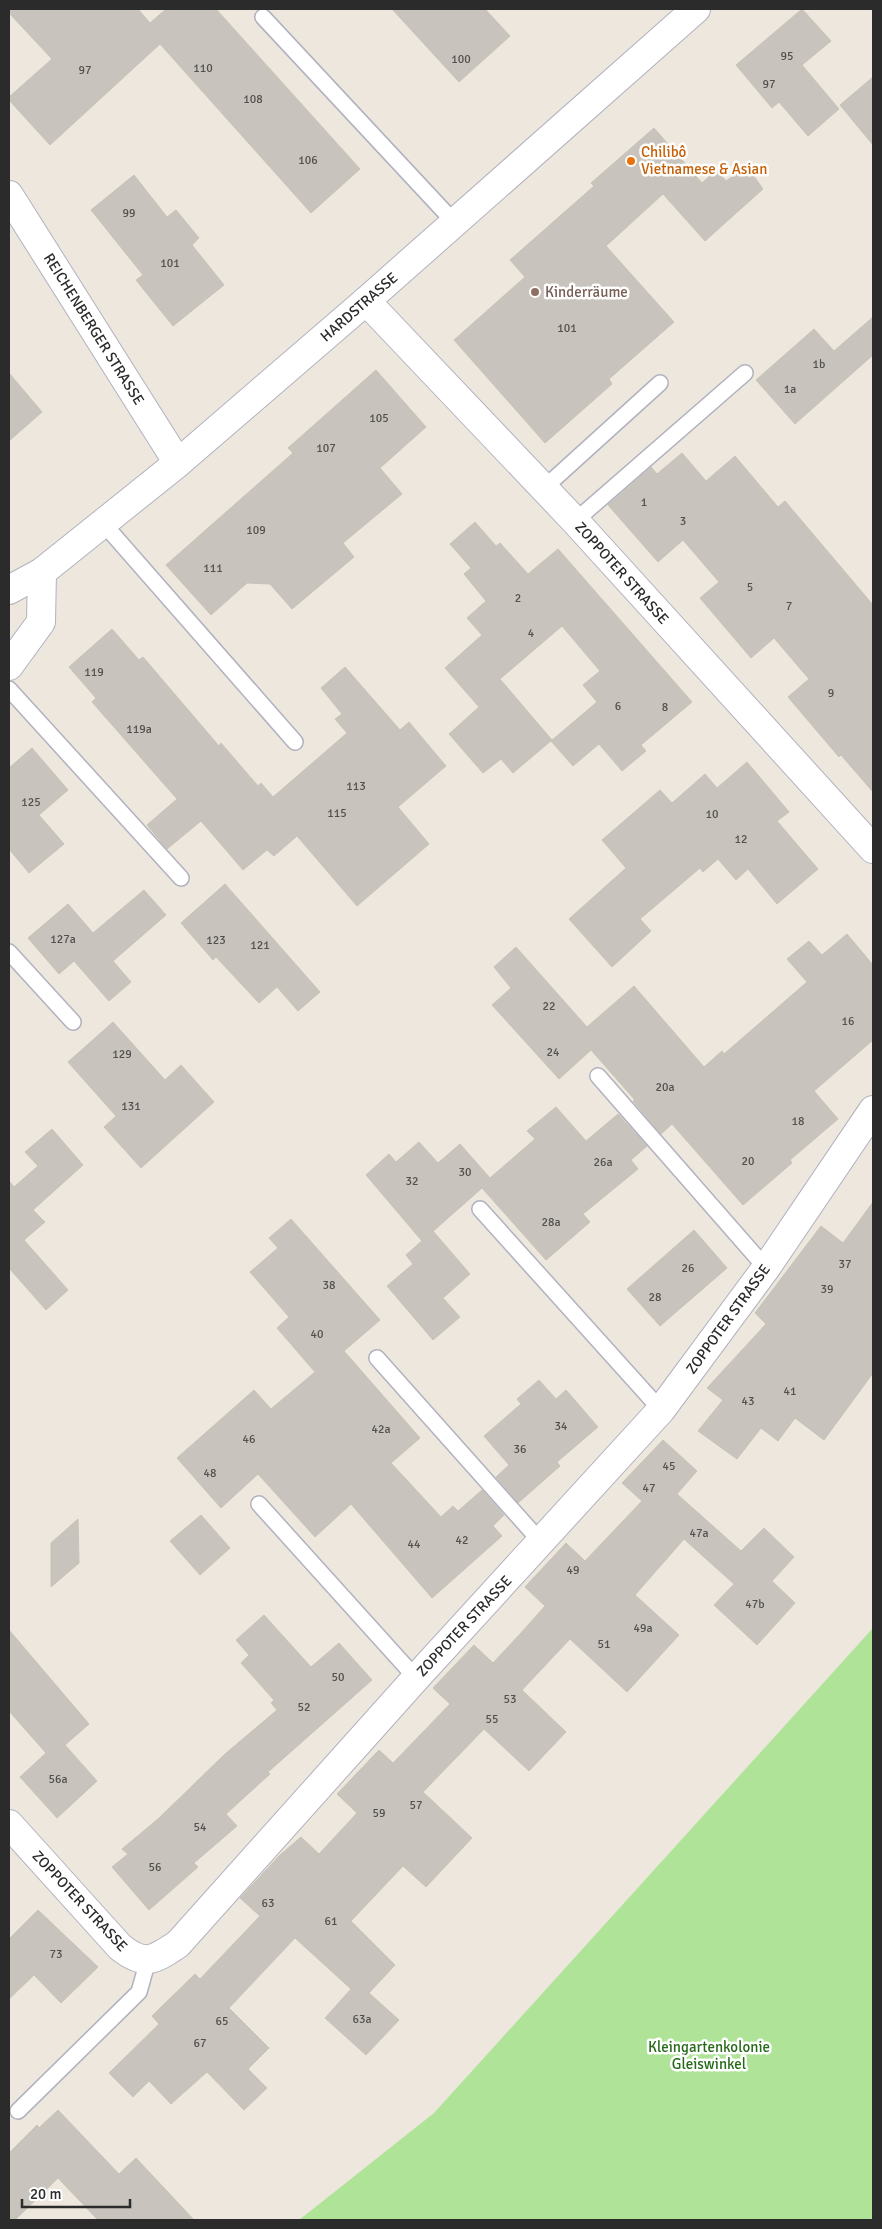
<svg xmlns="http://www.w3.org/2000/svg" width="882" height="2229" font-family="Signika,sans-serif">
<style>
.green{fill:#afe498}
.building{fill:#c8c3bc;stroke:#c8c3b6}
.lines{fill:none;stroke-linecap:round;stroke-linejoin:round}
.lane-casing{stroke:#b1b2bf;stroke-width:18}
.street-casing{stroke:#b1b2bf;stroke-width:30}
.secondary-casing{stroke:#b1b2bf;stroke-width:30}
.lane{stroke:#fff;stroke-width:15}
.street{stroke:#fff;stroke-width:28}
.secondary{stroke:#fff;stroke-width:28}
.food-dot{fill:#e8710a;stroke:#fff;stroke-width:2}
.education-dot{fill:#8d6e63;stroke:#fff;stroke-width:2}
.labels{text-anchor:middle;stroke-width:5;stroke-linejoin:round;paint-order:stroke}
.number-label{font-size:12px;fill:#52514f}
.food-label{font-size:15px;fill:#c56008;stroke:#fff;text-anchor:start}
.education-label{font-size:15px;fill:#785e54;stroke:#fff;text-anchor:start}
.street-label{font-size:15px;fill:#2b2b2b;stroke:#fff}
.park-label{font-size:15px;fill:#266a19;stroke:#fff}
</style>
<rect width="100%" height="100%" fill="#ede7dd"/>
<!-- green -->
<polygon class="green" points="873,1628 873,2220 299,2220 434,2113"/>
<!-- building -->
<g class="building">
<polygon points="9,9 138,9 150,23 166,9 216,9 360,169 311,213 160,44 50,145 9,100 9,97 52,59 9,13"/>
<polygon points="392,9 485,9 510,36 459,82"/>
<polygon points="802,9 831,41 802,65 839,109 808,136 779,102 772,108 736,65"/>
<polygon points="873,77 873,145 840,105"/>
<polygon points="654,128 702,183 717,170 726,181 747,166 763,189 705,241 663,194 606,246 674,322 609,379 612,384 545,443 454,340 525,277 510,260 594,186 591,183"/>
<polygon points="134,175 167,217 176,210 199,238 192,245 224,285 173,326 136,280 143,275 91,210"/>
<polygon points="873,317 873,355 795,424 756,380 814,329 834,351"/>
<polygon points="376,370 426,427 380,468 402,494 343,543 354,557 292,609 270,584 247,583 211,615 166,565 293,453 288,448"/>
<polygon points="9,373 42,412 9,441"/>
<polygon points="682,453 706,481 735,456 778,507 785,501 873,605 873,792 841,755 839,757 788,697 809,679 774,638 751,658 700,598 719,582 683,540 658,562 608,505 651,467 657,474"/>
<polygon points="475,522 496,546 500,543 528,574 558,549 692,702 641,745 646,751 622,771 599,744 573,766 551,741 597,702 583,685 600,671 562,626 500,679 552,740 513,773 501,759 483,773 449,734 479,707 445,668 482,635 467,618 486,601 464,574 471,568 450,544"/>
<polygon points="112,629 139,660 143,657 219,746 221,743 258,786 261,783 273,797 347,733 335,719 342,714 321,688 345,667 400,730 409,722 446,766 398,807 429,844 357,906 297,836 274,856 267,850 243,870 201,821 167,849 147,825 177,799 92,702 96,698 69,667"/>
<polygon points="32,748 68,790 39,815 64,844 29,873 9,849 9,768"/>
<polygon points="747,762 789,812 777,821 818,869 777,904 748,869 736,880 718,859 703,872 700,868 640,919 651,931 612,967 569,919 626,868 602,840 660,790 672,803 705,774 717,788"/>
<polygon points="225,884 320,992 298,1011 277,987 259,1003 216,957 213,960 181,923"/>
<polygon points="144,890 166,915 113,961 131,982 109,1001 74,961 59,974 28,938 68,904 93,933"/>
<polygon points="847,934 873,965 873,1040 814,1091 838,1119 790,1160 792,1163 743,1205 672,1124 661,1134 633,1101 635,1100 591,1050 559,1079 492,1005 511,988 494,967 516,947 587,1027 634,986 704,1067 722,1051 724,1054 807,982 787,959 809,941 822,955"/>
<polygon points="113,1022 165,1080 181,1065 214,1102 141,1168 104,1127 116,1116 68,1062"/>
<polygon points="556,1107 586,1141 618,1114 647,1146 631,1160 638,1169 583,1214 590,1222 546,1260 482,1188 422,1241 366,1175 389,1154 396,1162 419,1142 438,1163 460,1144 490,1178 535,1139 527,1131"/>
<polygon points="52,1129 83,1165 33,1210 45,1222 24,1240 68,1290 46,1310 9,1268 9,1181 14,1187 38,1166 25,1152"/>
<polygon points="873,1202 873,1373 824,1440 795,1418 778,1441 761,1428 737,1459 698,1431 723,1400 707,1388 766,1324 755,1313 821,1226 843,1243"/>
<polygon points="291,1219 380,1320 344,1351 420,1438 391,1463 441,1517 453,1506 458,1511 482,1490 504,1515 493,1526 502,1536 432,1598 351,1504 315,1537 258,1474 221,1508 177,1458 254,1390 271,1409 315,1372 277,1328 289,1317 250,1272 278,1248 269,1238"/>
<polygon points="694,1230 727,1268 660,1326 627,1289"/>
<polygon points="433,1231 470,1274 443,1298 460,1317 433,1340 387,1286 413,1264 406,1255"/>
<polygon points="539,1380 556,1399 566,1390 598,1427 557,1462 560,1466 518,1503 496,1477 509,1465 484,1436 521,1404 517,1399"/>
<polygon points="663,1440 697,1471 677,1494 741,1551 764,1528 794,1557 772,1581 795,1603 757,1645 714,1605 734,1584 684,1539 635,1595 679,1635 627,1692 570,1639 522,1690 566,1732 546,1753 529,1771 484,1729 423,1792 472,1838 426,1887 403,1866 351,1921 395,1965 369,1993 399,2020 366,2055 325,2018 351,1989 295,1938 229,2008 269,2048 248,2069 267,2088 244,2110 207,2072 171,2104 149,2081 133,2097 109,2073 159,2024 152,2016 195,1974 200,1979 260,1916 240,1898 280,1855 301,1837 319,1854 357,1813 337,1794 379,1750 393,1763 450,1704 433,1688 474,1645 493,1663 520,1634 545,1606 525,1587 566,1543 585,1561 642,1501 622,1483"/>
<polygon points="201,1515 230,1548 200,1575 170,1541"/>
<polygon points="78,1519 79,1563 51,1587 51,1543"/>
<polygon points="264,1615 311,1667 339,1643 372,1680 268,1772 270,1774 226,1814 237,1826 194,1863 198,1867 149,1910 112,1867 128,1854 122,1849 158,1819 225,1754 277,1710 271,1703 274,1700 241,1663 249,1655 236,1640"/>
<polygon points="9,1630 89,1724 65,1745 97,1781 57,1818 20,1777 46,1753 9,1711"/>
<polygon points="38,1910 98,1967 61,2003 34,1975 9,1999 9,1939"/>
<polygon points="58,2110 119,2174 136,2158 194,2220 98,2220 58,2178 15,2220 9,2220 9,2153 37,2125 39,2128"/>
</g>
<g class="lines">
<defs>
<g id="lane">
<polyline points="263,17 455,223"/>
<polyline points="543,489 660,383"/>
<polyline points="575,521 745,373"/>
<polyline points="103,523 295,742"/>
<polyline points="9,689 181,878"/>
<polyline points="9,952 73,1022"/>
<polyline points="598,1076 766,1268"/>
<polyline points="480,1209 661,1410"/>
<polyline points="377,1358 541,1542"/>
<polyline points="259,1504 416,1678"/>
<polyline points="18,2111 139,1992 148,1960"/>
</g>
<g id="street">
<polyline points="9,195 178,463"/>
<polyline points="366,301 575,521 873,849"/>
<polyline points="9,666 41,622 42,572"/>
<path d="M9 1824 120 1947C145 1967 154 1960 178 1944L416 1678 661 1410 766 1268 873 1110"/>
</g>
<polyline id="secondary" points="9,590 42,572 178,463 366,301 696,9"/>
</defs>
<!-- lane casing -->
<use href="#lane" class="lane-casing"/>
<!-- street casing -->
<use href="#street" class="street-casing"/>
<!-- secondary casing -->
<use href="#secondary" class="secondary-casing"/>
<!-- lane -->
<use href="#lane" class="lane"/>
<!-- street -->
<use href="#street" class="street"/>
<!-- secondary -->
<use href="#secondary" class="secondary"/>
</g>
<!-- markers -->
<circle class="food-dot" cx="631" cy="161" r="5"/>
<circle class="education-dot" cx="535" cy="292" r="5"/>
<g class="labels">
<!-- number labels -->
<g class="number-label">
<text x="787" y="60">95</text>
<text x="461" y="63">100</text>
<text x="203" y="72">110</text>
<text x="85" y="74">97</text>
<text x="769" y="88">97</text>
<text x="253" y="103">108</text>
<text x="308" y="164">106</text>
<text x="129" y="217">99</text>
<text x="170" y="267">101</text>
<text x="567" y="332">101</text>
<text x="819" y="368">1b</text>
<text x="790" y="393">1a</text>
<text x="379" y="422">105</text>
<text x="326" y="452">107</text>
<text x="644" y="506">1</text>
<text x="683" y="525">3</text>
<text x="256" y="534">109</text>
<text x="213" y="572">111</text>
<text x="750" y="591">5</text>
<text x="518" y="602">2</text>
<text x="789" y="610">7</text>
<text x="531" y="637">4</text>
<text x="94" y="676">119</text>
<text x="831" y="697">9</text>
<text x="618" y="710">6</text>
<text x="665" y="711">8</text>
<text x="139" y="733">119a</text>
<text x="356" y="790">113</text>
<text x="31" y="806">125</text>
<text x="337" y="817">115</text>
<text x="712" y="818">10</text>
<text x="741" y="843">12</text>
<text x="63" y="943">127a</text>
<text x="216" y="944">123</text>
<text x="260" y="949">121</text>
<text x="549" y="1010">22</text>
<text x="848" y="1025">16</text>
<text x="553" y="1056">24</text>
<text x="122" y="1058">129</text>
<text x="665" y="1091">20a</text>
<text x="131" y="1110">131</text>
<text x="798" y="1125">18</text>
<text x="748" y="1165">20</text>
<text x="603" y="1166">26a</text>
<text x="465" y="1176">30</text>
<text x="412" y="1185">32</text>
<text x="551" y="1226">28a</text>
<text x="845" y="1268">37</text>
<text x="688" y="1272">26</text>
<text x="329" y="1289">38</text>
<text x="827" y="1293">39</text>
<text x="655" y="1301">28</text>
<text x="317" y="1338">40</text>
<text x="790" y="1395">41</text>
<text x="748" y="1405">43</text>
<text x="561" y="1430">34</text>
<text x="381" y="1433">42a</text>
<text x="249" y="1443">46</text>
<text x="520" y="1453">36</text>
<text x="669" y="1470">45</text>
<text x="210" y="1477">48</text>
<text x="649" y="1492">47</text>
<text x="699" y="1537">47a</text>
<text x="462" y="1544">42</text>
<text x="414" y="1548">44</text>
<text x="573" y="1574">49</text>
<text x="755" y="1608">47b</text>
<text x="643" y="1632">49a</text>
<text x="604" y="1648">51</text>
<text x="338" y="1681">50</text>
<text x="510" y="1703">53</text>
<text x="304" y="1711">52</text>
<text x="492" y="1723">55</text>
<text x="58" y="1783">56a</text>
<text x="416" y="1809">57</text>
<text x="379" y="1817">59</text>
<text x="200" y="1831">54</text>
<text x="155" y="1871">56</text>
<text x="268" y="1907">63</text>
<text x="331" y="1925">61</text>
<text x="56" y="1958">73</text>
<text x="362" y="2023">63a</text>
<text x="222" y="2025">65</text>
<text x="200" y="2047">67</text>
</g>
<!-- food labels -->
<g class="food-label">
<text x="641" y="157">Chilibô<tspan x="641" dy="17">Vietnamese &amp; Asian</tspan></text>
</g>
<!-- education labels -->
<g class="education-label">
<text x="545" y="297">Kinderräume</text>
</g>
<!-- street labels -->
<g class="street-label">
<text transform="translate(359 307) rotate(-41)" y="5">HARDSTRASSE</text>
<text transform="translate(94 329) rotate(58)" y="5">REICHENBERGER STRASSE</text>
<text transform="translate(622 573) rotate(48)" y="5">ZOPPOTER STRASSE</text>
<text transform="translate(728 1319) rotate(-54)" y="5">ZOPPOTER STRASSE</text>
<text transform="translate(464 1626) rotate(-47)" y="5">ZOPPOTER STRASSE</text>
<text transform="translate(80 1901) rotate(47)" y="5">ZOPPOTER STRASSE</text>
</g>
<!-- park labels -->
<g class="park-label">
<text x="709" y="2052">Kleingartenkolonie<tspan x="709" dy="17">Gleiswinkel</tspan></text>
</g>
</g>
<!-- border -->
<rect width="882" height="2229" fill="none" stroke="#2b2b2b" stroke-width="20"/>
<!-- scale -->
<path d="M22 2199v8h108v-8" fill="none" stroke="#2b2b2b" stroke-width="2.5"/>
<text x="30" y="2199" font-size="15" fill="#2b2b2b" stroke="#ffffff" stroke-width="4" paint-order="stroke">20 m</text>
</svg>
